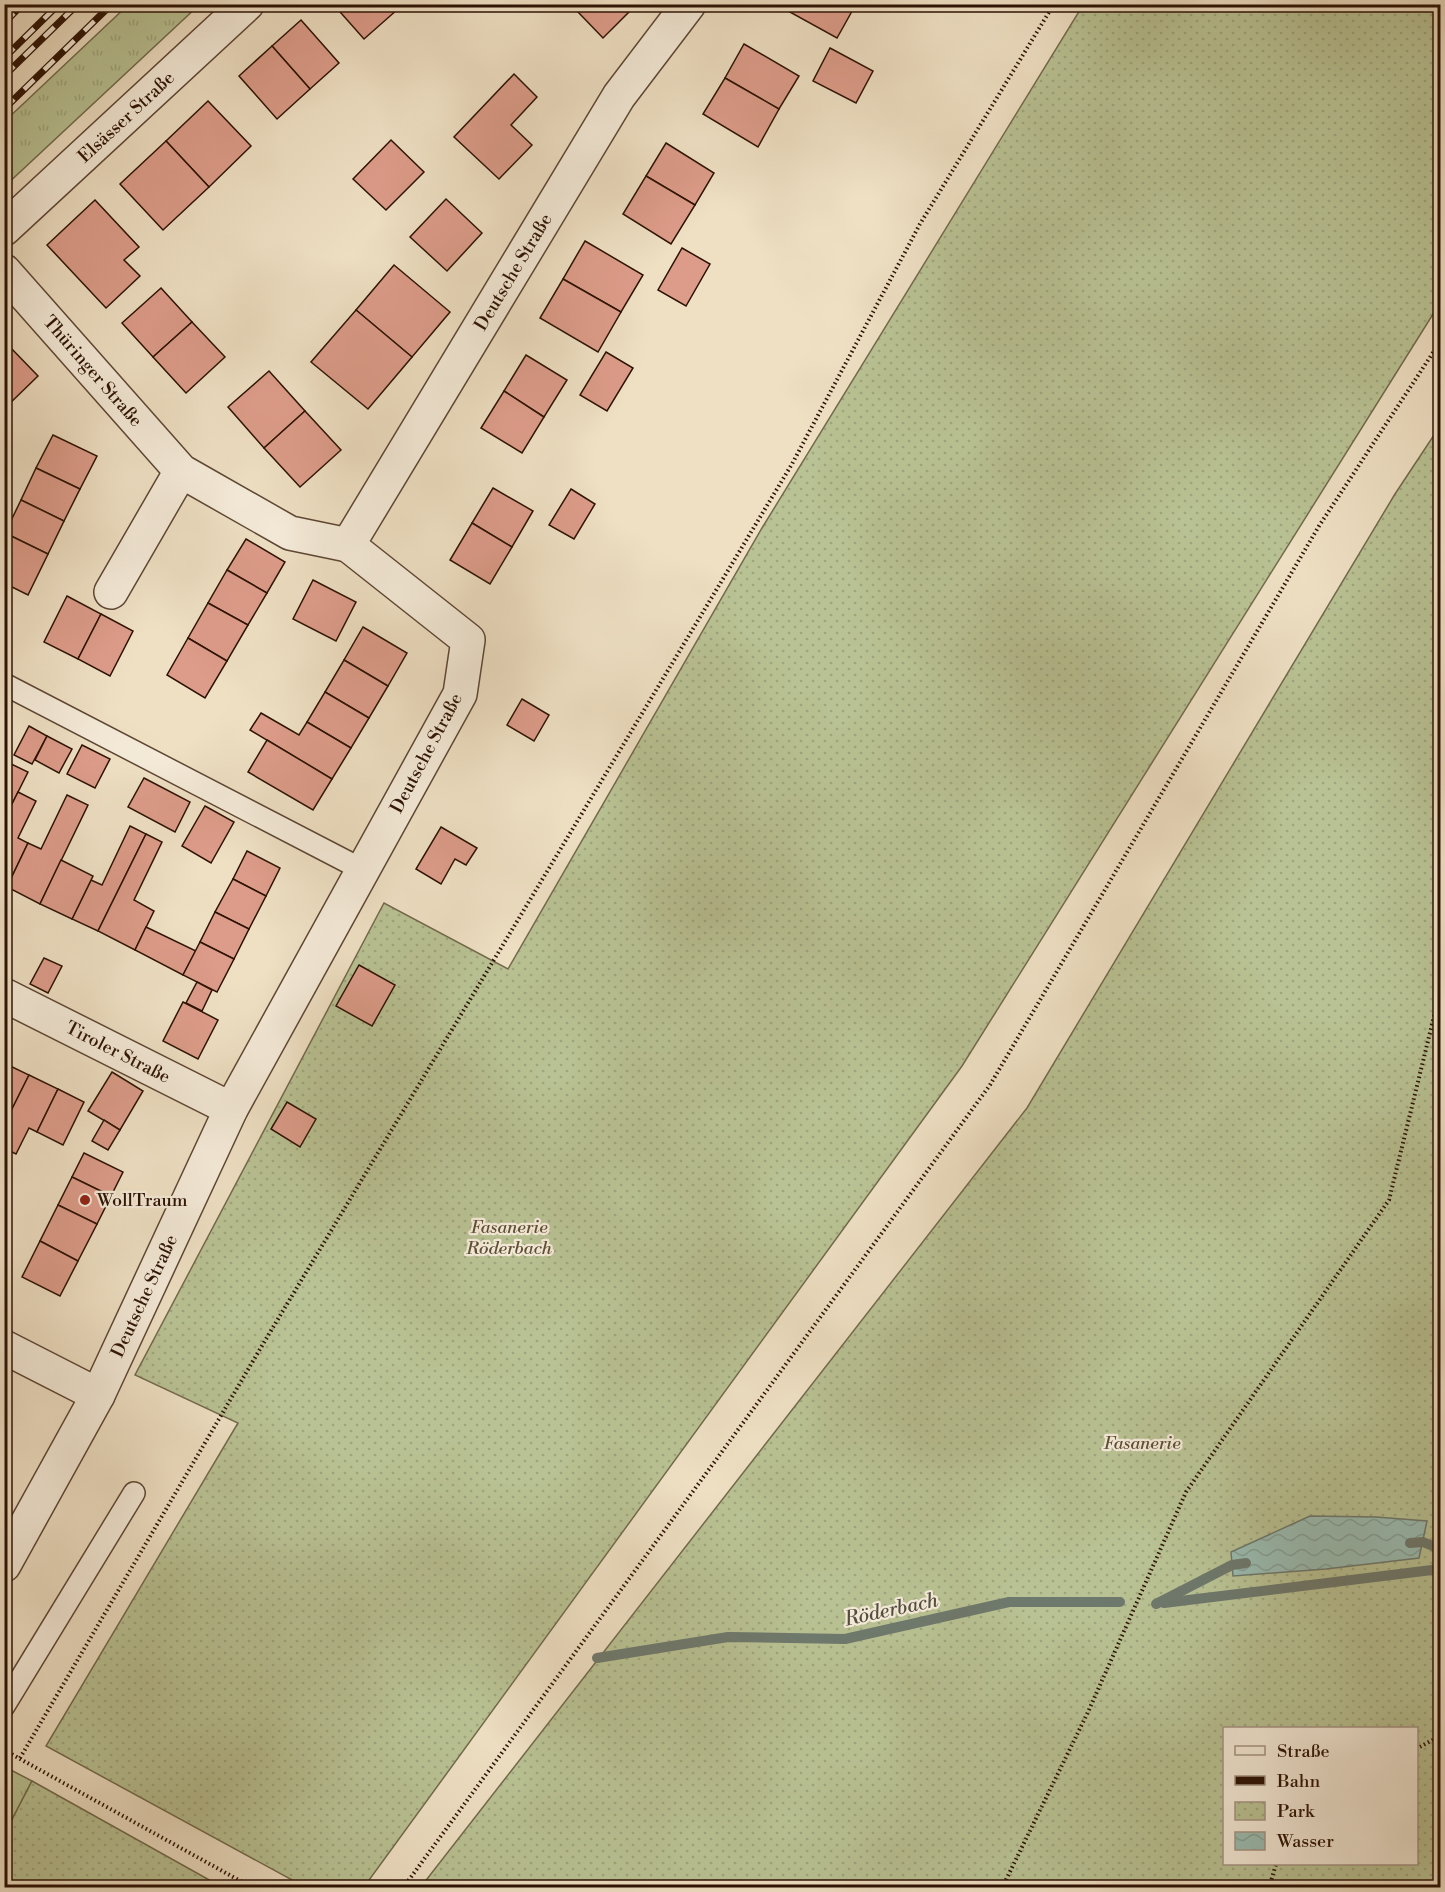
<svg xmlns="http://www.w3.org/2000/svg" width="1445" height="1892" font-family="'Libre Bodoni',serif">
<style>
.grass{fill:url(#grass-tufts);stroke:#726a4c;stroke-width:1.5}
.park{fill:url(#park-dots);stroke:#726a4c;stroke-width:1.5;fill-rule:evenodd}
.water{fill:url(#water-waves);stroke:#6e796d;stroke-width:1.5}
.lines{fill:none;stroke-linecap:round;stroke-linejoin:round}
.stream{stroke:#6e796d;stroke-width:10}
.building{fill:#dd9c8a;stroke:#2c1204;stroke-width:1.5}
.lane-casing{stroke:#5d4634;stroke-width:24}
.street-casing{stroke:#5d4634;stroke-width:36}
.path{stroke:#2c1204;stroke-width:4;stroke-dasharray:1.5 3;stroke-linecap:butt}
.lane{stroke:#f5ebd9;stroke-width:21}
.street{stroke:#f5ebd9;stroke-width:33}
.rail-casing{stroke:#2c1204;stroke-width:7}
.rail{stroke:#f5ebd9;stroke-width:4.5;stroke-dasharray:14;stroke-linecap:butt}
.poi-dot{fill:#8f2418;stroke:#f5ebd9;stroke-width:2}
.labels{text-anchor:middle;stroke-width:4.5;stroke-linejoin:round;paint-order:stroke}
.street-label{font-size:18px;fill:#2c1204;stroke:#f5ebd9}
.poi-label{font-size:18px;fill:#2c1204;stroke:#f5ebd9;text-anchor:start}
.park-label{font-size:18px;font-style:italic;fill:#5d5036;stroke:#f5ebd9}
.water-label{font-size:20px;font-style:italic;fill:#524e41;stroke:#f5ebd9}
</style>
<defs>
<pattern id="grass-tufts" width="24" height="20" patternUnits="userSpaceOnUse" patternTransform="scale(1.5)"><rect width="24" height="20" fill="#b9c294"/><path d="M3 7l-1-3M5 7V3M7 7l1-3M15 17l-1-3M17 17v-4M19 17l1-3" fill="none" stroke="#9fa67e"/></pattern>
<pattern id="park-dots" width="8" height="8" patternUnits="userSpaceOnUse" patternTransform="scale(1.5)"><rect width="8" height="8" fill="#b9c294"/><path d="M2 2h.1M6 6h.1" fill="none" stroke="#9fa67e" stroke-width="1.8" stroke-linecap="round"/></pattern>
<pattern id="water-waves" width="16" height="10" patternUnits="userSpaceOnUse" patternTransform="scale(1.5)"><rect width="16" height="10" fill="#9abdb3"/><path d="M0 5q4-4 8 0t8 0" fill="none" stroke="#85a198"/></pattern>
</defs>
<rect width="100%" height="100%" fill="#efe0c4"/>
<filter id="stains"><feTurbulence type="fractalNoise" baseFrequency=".00333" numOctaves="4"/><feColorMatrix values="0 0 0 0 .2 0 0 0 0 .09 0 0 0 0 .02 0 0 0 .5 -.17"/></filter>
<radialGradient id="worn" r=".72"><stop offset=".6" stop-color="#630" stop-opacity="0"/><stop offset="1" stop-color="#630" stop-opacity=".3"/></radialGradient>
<!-- grass -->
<g class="grass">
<polygon points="128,5 199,5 5,186 5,121"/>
<polygon points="5,1767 32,1781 5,1833"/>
</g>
<!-- park -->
<g class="park">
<polygon points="1083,5 1440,5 1440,303 962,1066 364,1887 305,1887 46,1746 238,1423 135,1375 384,903 508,969 762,528"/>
<path d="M1440 426V1887L420 1888 1027 1108 1395 494ZM1224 1728H1416V1864H1224Z"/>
<polygon points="32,1781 222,1887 5,1887 5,1833"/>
</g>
<!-- water -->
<polygon class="water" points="1310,1516 1376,1517 1427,1521 1419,1558 1326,1569 1233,1576 1231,1552"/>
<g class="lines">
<!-- stream -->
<g class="stream">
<polyline points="1410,1543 1423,1542 1440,1549"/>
<polyline points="1164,1603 1440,1569"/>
<polyline points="1156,1604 1232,1565 1246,1563"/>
<polyline points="597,1658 728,1637 845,1639 1009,1602 1120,1602"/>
</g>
</g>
<!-- building -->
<g class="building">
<polygon points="333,4 394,4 398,9 364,39"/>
<polygon points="581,4 637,4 603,38 578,12 583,7"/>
<polygon points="792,4 856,4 837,38 788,11"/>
<polygon points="301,20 339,63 310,89 272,46"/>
<polygon points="744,44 799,76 779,109 725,78"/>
<polygon points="272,46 310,89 277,119 239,76"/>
<polygon points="830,48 873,71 856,103 813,81"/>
<polygon points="514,74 537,97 511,125 532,145 499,179 454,137"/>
<polygon points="725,78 779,109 758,147 703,114"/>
<polygon points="208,101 251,146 209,187 166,141"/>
<polygon points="391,140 424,172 386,210 353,179"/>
<polygon points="166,141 209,187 163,230 120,184"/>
<polygon points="666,143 714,173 695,205 646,176"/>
<polygon points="646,176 695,205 671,244 623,214"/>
<polygon points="446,199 482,233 447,271 410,237"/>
<polygon points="95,200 139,247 124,260 140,276 106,308 47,245"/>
<polygon points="585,241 643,275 621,312 563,279"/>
<polygon points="682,248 710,264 686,306 658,290"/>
<polygon points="394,265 450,312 412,357 356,310"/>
<polygon points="563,279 621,312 598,352 540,318"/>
<polygon points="161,288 192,322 153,357 122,323"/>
<polygon points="356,310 412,357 368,409 311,362"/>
<polygon points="192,322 225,357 186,393 153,357"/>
<polygon points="9,346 38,376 4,409 4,350"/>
<polygon points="606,352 633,368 607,411 580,395"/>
<polygon points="526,355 567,380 544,417 504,391"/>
<polygon points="269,371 305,411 264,448 228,407"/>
<polygon points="504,391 544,417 522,453 481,428"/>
<polygon points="305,411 341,450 300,487 264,448"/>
<polygon points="53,435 97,456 80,489 36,468"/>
<polygon points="36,468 80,489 64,521 21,500"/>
<polygon points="493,488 533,511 512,547 472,523"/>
<polygon points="571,489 595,504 574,539 549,525"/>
<polygon points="21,500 64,521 48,554 5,533"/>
<polygon points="472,523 512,547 490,584 450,560"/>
<polygon points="5,533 48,554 28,595 4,583"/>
<polygon points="246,539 285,562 267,593 227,570"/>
<polygon points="227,570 267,593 248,625 208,603"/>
<polygon points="313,580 356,602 336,641 293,619"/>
<polygon points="67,596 101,614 78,659 44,642"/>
<polygon points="208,603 248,625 227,661 188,638"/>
<polygon points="101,614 133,631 110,676 78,659"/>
<polygon points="363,627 407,653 388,686 344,660"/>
<polygon points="188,638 227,661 205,698 167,675"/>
<polygon points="344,660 388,686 369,718 325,692"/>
<polygon points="325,692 369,718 351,748 307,722"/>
<polygon points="522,699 549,715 534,741 507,725"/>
<polygon points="261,713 299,735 307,722 351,748 332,779 250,730"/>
<polygon points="29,726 47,736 32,764 14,755"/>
<polygon points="47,736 72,749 59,773 35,760"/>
<polygon points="267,740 332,779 313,810 248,772"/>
<polygon points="82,745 110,759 95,788 67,774"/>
<polygon points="5,761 28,772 4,820 4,761"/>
<polygon points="144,778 190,802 175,832 128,807"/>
<polygon points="18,792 36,801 18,838 28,843 7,887 4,886 4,820"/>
<polygon points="67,795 88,805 40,904 7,887 28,843 41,849"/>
<polygon points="205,806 234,822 211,863 182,846"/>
<polygon points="130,826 146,834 98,931 72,919 91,880 102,885"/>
<polygon points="441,827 477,848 466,865 455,859 441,884 416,869"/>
<polygon points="146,834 162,842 134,900 154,911 135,950 98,931"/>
<polygon points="247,851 280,868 266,896 233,879"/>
<polygon points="61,860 93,876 72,919 40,904"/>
<polygon points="233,879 266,896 249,929 215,912"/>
<polygon points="215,912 249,929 234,959 200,942"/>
<polygon points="146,927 196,951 183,975 135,950"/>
<polygon points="200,942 234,959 217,992 183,975"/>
<polygon points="44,958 62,966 48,993 30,984"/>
<polygon points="359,965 395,985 372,1026 336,1006"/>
<polygon points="197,982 212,990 202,1011 186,1003"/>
<polygon points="183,1002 218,1020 198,1059 163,1041"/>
<polygon points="4,1063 29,1075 4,1125"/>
<polygon points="112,1072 143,1091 120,1130 88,1111"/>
<polygon points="29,1075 58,1089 37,1132 29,1128 16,1154 4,1148 4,1125"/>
<polygon points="58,1089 84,1102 63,1145 37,1132"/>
<polygon points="287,1102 316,1119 300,1147 271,1129"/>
<polygon points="104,1120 120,1130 108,1150 92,1141"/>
<polygon points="84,1153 123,1172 111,1196 72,1177"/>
<polygon points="72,1177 111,1196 97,1224 58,1205"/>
<polygon points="58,1205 97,1224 78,1261 40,1241"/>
<polygon points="40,1241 78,1261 60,1296 22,1277"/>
</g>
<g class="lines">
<defs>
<g id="lane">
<polyline points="4,684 363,870"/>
<polyline points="4,1706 134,1493"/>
</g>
<g id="street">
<polyline points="4,229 247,4"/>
<polyline points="4,271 181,471 290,533 348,545"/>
<polyline points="111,592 181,471"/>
<polyline points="4,995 231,1109"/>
<polyline points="4,1347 98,1395"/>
<polyline points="4,1565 98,1395 231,1109 460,694 468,640 348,545 619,96 689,4"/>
</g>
</defs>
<!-- lane casing -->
<use href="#lane" class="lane-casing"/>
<!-- street casing -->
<use href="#street" class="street-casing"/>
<!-- path -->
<g class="path">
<polyline points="1416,1749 1440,1736"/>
<polyline points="4,1750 253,1888"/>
<polyline points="20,1758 263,1344 792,464 920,224 1054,4"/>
<polyline points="403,1888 990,1085 1319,526 1440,342"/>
<polyline points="1002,1888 1088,1712 1186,1492 1389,1200 1440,992"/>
<polyline points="1269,1888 1276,1864"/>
</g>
<!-- lane -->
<use href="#lane" class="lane"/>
<!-- street -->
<use href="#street" class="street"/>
<defs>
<g id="rail">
<polyline points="4,23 23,4"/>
<polyline points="4,58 59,4"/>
<polyline points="4,76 78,4"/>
<polyline points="4,109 112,4"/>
</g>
</defs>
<!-- rail casing -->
<use href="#rail" class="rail-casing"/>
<!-- rail -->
<use href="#rail" class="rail"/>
</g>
<!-- markers -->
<circle class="poi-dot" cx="85" cy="1200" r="6"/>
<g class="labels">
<!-- street labels -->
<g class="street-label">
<text transform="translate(126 117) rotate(-43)" y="6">Elsässer Straße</text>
<text transform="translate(513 272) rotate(-59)" y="6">Deutsche Straße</text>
<text transform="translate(93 371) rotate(49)" y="6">Thüringer Straße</text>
<text transform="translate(426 753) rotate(-62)" y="6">Deutsche Straße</text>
<text transform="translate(118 1052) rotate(27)" y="6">Tiroler Straße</text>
<text transform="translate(144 1296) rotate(-65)" y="6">Deutsche Straße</text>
</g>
<!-- poi labels -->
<g class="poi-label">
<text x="97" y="1206">WollTraum</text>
</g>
<!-- park labels -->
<g class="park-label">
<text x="509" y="1233">Fasanerie<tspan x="509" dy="21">Röderbach</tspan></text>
<text x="1142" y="1449">Fasanerie</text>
</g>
<!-- water labels -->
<g class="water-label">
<text transform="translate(891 1609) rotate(-12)" y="7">Röderbach</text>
</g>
</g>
<!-- margin -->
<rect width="1445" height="1892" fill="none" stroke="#efe0c4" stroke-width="24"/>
<rect x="6" y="6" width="1433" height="1880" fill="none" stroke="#2c1204" stroke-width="3"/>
<rect x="12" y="12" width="1421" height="1868" fill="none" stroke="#2c1204" stroke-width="1.5"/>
<!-- legend -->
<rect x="1223" y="1727" width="195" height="138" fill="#f5ebd9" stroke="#a59484" stroke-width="1.5"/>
<rect x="1235" y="1746" width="30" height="9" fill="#f5ebd9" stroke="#a59484" stroke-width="1.5"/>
<text x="1277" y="1757" font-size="18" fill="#2c1204">Straße</text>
<rect x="1235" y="1776" width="30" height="9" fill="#2c1204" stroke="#a59484" stroke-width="1.5"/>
<text x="1277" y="1787" font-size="18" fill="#2c1204">Bahn</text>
<rect x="1235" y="1802" width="30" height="18" fill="url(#park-dots)" stroke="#a59484" stroke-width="1.5"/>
<text x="1277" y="1817" font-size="18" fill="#2c1204">Park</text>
<rect x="1235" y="1832" width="30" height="18" fill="url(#water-waves)" stroke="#a59484" stroke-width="1.5"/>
<text x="1277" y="1847" font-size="18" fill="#2c1204">Wasser</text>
<rect width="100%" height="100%" filter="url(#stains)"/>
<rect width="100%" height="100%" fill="url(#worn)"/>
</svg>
